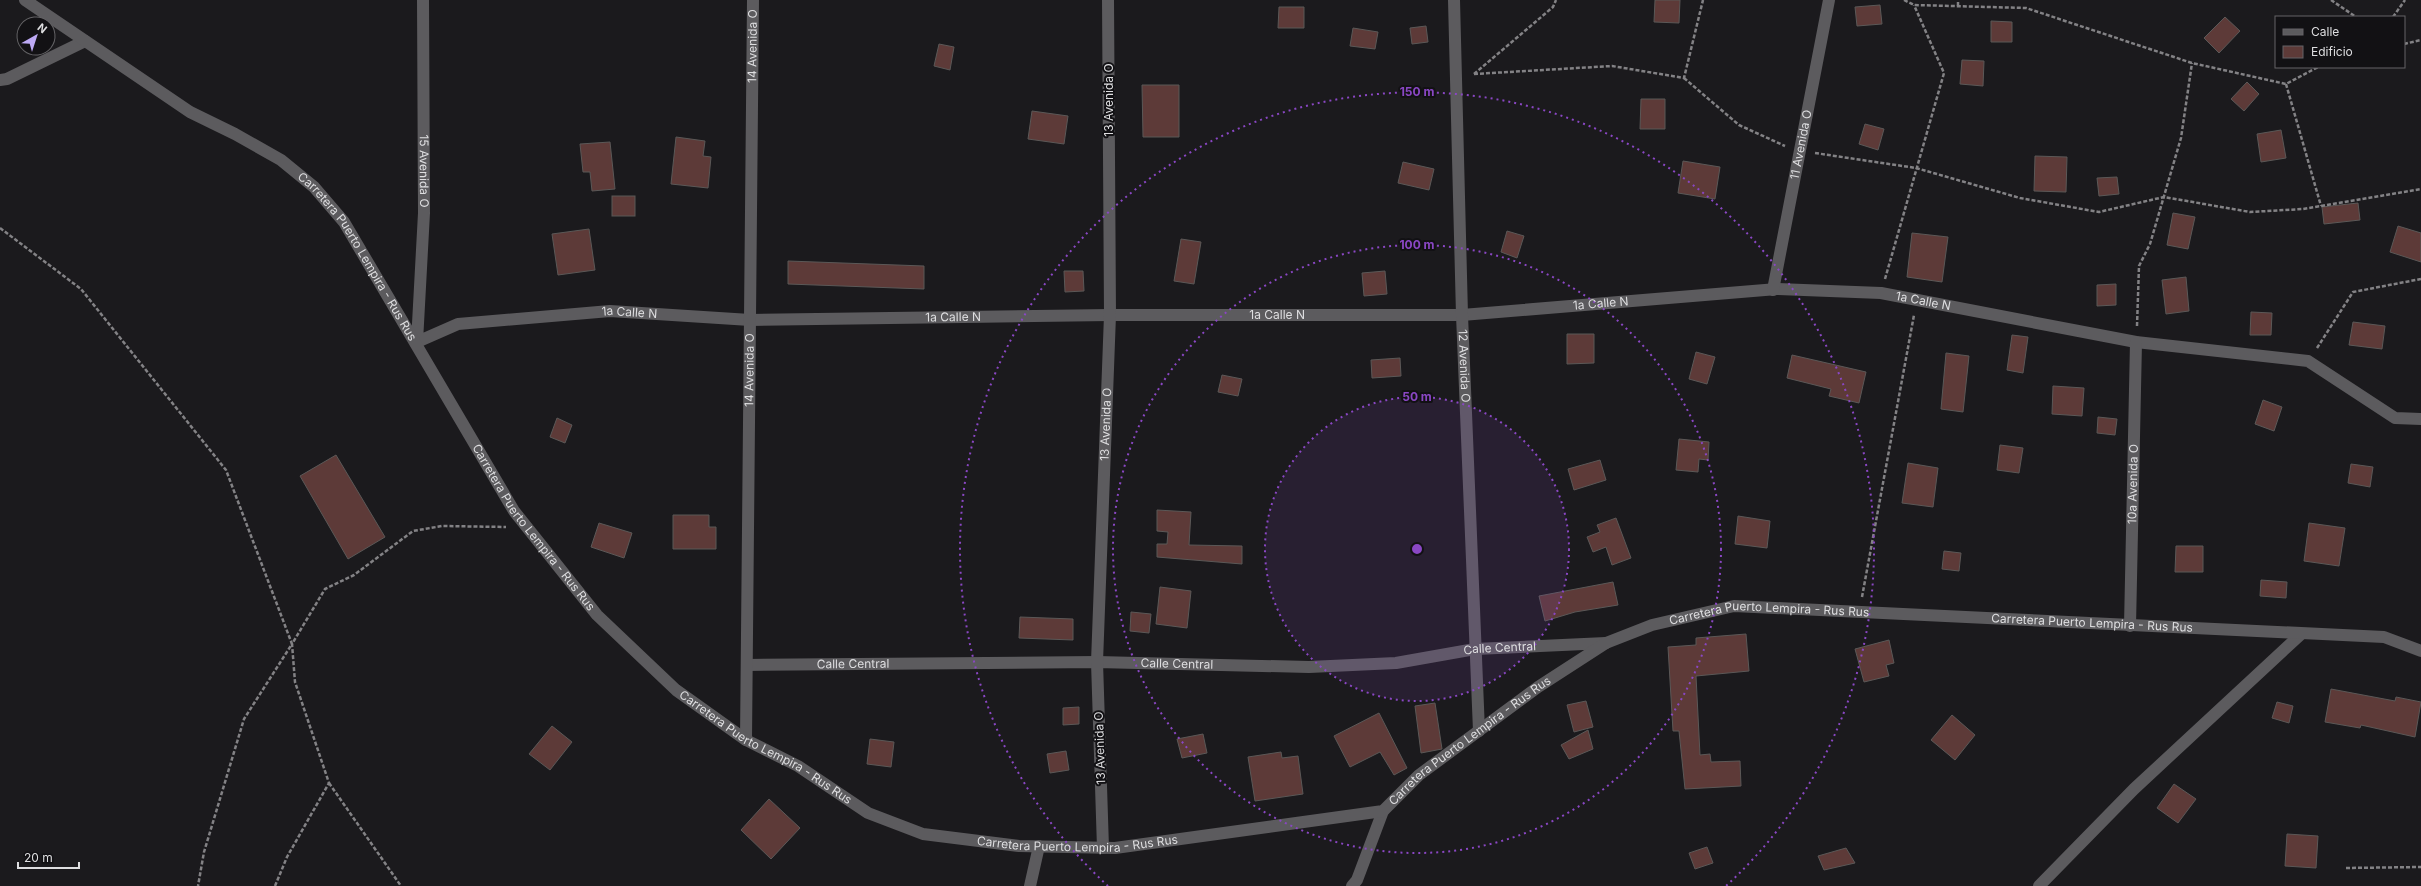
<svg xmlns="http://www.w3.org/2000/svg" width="2421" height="886" font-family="Inter,sans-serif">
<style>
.building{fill:#5d3a38;stroke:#5b5857}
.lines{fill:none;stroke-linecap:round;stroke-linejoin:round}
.path{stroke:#838285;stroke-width:2.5;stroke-dasharray:4 2;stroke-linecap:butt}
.minor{stroke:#5c5b5e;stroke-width:12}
.tertiary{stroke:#5c5b5e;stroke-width:12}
.ring{fill:none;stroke:#8a47c4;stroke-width:2;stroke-dasharray:2 4}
.labels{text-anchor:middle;stroke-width:4;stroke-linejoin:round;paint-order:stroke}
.street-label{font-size:12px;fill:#dedee0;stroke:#121114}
.centre{fill:#8a47c4;stroke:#121114;stroke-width:2}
.ring-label{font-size:12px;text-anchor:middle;font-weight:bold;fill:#8a47c4;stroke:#121114;stroke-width:4;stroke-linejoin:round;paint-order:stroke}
</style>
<rect width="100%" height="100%" fill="#1b1a1d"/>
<!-- building -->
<g class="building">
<polygon points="1655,0 1680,0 1679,23 1654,22"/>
<polygon points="1880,5 1882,24 1857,26 1855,7"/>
<polygon points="1279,7 1304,7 1304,28 1278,28"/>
<polygon points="2225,17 2240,31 2219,53 2204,38"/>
<polygon points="1991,21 2012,22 2012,42 1991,42"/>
<polygon points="1426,26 1428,42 1412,44 1410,28"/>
<polygon points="1353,28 1378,32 1375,49 1350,46"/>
<polygon points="939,44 954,47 950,70 934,66"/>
<polygon points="1962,60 1984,61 1983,86 1960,84"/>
<polygon points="2247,82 2259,94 2244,111 2231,99"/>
<polygon points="1142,85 1179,85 1179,137 1143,137"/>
<polygon points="1641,99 1665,99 1665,129 1640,129"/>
<polygon points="1032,111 1068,116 1064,144 1028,139"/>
<polygon points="1865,124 1884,129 1878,150 1859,144"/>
<polygon points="2281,130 2286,158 2261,162 2257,134"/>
<polygon points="676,137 705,141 703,156 711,157 708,188 671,184"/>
<polygon points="610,142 615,189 592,191 590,172 583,172 580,144"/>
<polygon points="2035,156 2067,157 2066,192 2034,191"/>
<polygon points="1683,161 1720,167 1715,199 1678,193"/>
<polygon points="1403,162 1434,169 1429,190 1398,183"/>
<polygon points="2117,177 2119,194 2099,196 2097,178"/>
<rect x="612" y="196" width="23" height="20"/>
<polygon points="2358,203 2360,220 2324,224 2322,207"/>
<polygon points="2173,213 2195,217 2188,249 2167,245"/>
<polygon points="2398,226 2421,233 2421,262 2390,252"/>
<polygon points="589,229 595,270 558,275 552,234"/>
<polygon points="1507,231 1524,236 1517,258 1501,252"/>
<polygon points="1912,233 1948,237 1942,282 1907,277"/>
<polygon points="1181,239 1201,242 1194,284 1174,281"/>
<polygon points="788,261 924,266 924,289 788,284"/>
<polygon points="1064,271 1083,271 1084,291 1065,292"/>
<polygon points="1385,271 1387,294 1364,296 1362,273"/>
<polygon points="2186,277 2189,311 2166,314 2162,280"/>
<polygon points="2116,284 2116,305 2097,306 2097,285"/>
<polygon points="2251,312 2272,313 2271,335 2250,335"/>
<polygon points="2353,322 2385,326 2382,349 2349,345"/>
<polygon points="1567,334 1594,334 1594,363 1567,364"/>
<polygon points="2012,335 2028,337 2023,373 2007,370"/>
<polygon points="1696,352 1715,357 1707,384 1689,379"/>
<polygon points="1946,353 1969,356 1963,412 1941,409"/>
<polygon points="1792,355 1866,372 1859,403 1829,396 1831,389 1787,378"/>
<polygon points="1400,358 1401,376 1372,378 1371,360"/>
<polygon points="1222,375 1242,379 1238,396 1218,392"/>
<polygon points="2053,386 2084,388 2082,416 2052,414"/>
<polygon points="2263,400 2282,407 2274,431 2255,424"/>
<polygon points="2098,417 2117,419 2115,435 2097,433"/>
<polygon points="557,418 572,425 565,443 550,437"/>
<polygon points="1679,439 1709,442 1708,460 1699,459 1698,472 1676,470"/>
<polygon points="2000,445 2023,448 2019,473 1997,470"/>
<polygon points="336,455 385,537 348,559 300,476"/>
<polygon points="1600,460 1606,480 1574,490 1568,469"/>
<polygon points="1908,463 1938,468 1933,507 1902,503"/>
<polygon points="2351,464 2373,467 2370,487 2348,483"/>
<polygon points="1157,510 1191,512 1189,545 1242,546 1242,564 1157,557 1157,544 1167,544 1168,532 1157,531"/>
<polygon points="673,515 709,515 709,527 716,527 716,549 673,549"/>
<polygon points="1738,516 1770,521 1767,548 1735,544"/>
<polygon points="1616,518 1631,558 1612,565 1606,547 1593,552 1587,537 1600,532 1597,525"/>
<polygon points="599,523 632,533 624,558 591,547"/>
<polygon points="2309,523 2345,528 2339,566 2304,561"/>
<polygon points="2176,546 2203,546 2203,572 2175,572"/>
<polygon points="1944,551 1961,553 1959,571 1942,569"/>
<polygon points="2261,580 2287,582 2286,598 2260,596"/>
<polygon points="1613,582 1618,605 1575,612 1545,621 1539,596"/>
<polygon points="1160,587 1191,591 1187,628 1156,624"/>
<polygon points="1131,612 1151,614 1149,633 1130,631"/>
<polygon points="1020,617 1073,619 1073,640 1019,638"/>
<polygon points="1746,634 1749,671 1696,676 1700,755 1710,754 1711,762 1740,761 1741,786 1685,789 1679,731 1673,731 1668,647 1696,645 1696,638"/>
<polygon points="1889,640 1894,663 1886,665 1889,676 1864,682 1855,649"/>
<polygon points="2331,689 2395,701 2396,697 2421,702 2415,737 2361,725 2360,728 2325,722"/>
<polygon points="1586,701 1593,727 1574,732 1567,705"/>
<polygon points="2277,702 2293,706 2289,723 2272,718"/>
<polygon points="1435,703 1442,749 1421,753 1415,706"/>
<polygon points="1079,707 1079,724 1063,725 1063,708"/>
<polygon points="1379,713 1407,768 1394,775 1380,752 1350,767 1334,736"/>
<polygon points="1952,715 1975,735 1955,760 1931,740"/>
<polygon points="552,726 572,742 550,770 529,754"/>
<polygon points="1588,730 1593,749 1569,759 1561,745"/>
<polygon points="1203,734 1207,753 1182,758 1177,739"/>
<polygon points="870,739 894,742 891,767 867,764"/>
<polygon points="1066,751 1069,770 1050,773 1047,754"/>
<polygon points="1281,752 1282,758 1298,756 1303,794 1255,801 1248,757"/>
<polygon points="2174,784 2196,799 2178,823 2157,808"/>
<polygon points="769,799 800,828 771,859 741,830"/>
<polygon points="2287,834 2318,836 2316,868 2285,866"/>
<polygon points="1707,847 1713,863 1695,869 1689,853"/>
<polygon points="1846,848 1855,863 1824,870 1818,856"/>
</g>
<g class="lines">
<!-- path -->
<g class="path">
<polyline points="1904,0 1914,5 2026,8 2192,63 2286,84 2318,67"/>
<polyline points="2331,0 2356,17"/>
<polyline points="1958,6 1958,0"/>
<polyline points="2393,17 2405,0"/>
<polyline points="2404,44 2421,40"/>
<polyline points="1474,74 1612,66 1684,78 1703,0"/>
<polyline points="1474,74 1553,7 1556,0"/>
<polyline points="1684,78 1739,125 1785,146"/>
<polyline points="2286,84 2321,206"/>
<polyline points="1815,153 1916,168 2020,198 2099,212 2164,197 2250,212 2303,209 2421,189"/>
<polyline points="0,228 81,289 226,470 292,644 244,719 204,852 198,886"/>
<polyline points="1885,279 1944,73 1914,5"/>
<polyline points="2137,326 2139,266 2150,244 2181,138 2192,63"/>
<polyline points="2317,348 2353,292 2421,279"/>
<polyline points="1862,597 1914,315"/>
<polyline points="329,783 401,886"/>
<polyline points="2346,868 2421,867"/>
<polyline points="275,886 287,857 329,783 295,682 292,644 325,589 354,575 413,531 442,526 506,527"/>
</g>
<!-- minor -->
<g class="minor">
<path id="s1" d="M423 0 424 213 417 342 458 324 610 311 750 320 1110 315H1462L1777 289 1881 293 2136 342 2308 361 2395 418 2421 419"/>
<path id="s2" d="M1454 0 1462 315 1479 731"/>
<polyline points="0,80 7,79 85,41"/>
<path id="s3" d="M1773 290 1829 0"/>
<path id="s4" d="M2130 626 2136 342"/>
<path id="s5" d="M747 665 1097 662 1309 667 1396 663 1475 649 1606 643"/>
<path id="s6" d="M746 740 753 0"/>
<path id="s7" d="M1103 848 1097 662 1110 315 1108 0"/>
<polyline points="1030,886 1039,846"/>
<polyline points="1352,886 1357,880 1383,811"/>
<polyline points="2039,886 2134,789 2301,634"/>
</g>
<!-- tertiary -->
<path class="tertiary" id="s8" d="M25 0 190 112 235 134 281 160 314 187 344 222 514 511 597 615 676 690 746 740 798 766 868 813 923 834 1019 846 1115 848 1383 811 1419 775 1538 687 1606 643 1652 625 1734 606 2384 637 2421 651"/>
</g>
<!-- distance rings -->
<circle cx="1417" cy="549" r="152" fill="#8a47c4" fill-opacity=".12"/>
<g class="ring">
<circle cx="1417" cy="549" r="152"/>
<circle cx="1417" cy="549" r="304"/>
<path d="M1108 886A457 457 0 1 1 1726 886"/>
</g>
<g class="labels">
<!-- street labels -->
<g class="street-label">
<text dy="4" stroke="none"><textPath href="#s6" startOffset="694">14 Avenida O</textPath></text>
<text transform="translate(1109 100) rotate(-90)" y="4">13 Avenida O</text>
<text dy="4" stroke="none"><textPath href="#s3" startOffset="148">11 Avenida O</textPath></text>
<text dy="4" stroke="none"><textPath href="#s1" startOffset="171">15 Avenida O</textPath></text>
<text dy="4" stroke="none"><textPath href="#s8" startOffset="427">Carretera Puerto Lempira - Rus Rus</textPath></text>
<text dy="4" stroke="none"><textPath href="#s1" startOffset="1855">1a Calle N</textPath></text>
<text dy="4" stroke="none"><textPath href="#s1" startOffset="1531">1a Calle N</textPath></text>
<text dy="4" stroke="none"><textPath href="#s1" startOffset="559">1a Calle N</textPath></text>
<text dy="4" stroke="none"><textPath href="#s1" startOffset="1207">1a Calle N</textPath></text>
<text dy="4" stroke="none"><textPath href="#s1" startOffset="883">1a Calle N</textPath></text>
<text dy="4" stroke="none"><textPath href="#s2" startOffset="366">12 Avenida O</textPath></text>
<text dy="4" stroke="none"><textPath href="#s6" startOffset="370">14 Avenida O</textPath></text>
<text dy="4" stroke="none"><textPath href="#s7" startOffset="424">13 Avenida O</textPath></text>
<text dy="4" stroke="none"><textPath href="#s4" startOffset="142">10a Avenida O</textPath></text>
<text dy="4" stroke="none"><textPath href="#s8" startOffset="751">Carretera Puerto Lempira - Rus Rus</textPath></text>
<text dy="4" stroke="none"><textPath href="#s8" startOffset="2167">Carretera Puerto Lempira - Rus Rus</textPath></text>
<text dy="4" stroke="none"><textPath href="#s8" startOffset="2491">Carretera Puerto Lempira - Rus Rus</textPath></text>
<text dy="4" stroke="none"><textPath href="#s5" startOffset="754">Calle Central</textPath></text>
<text dy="4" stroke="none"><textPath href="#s5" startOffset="106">Calle Central</textPath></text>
<text dy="4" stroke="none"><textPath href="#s5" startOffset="430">Calle Central</textPath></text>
<text dy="4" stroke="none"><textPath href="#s8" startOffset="1831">Carretera Puerto Lempira - Rus Rus</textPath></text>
<text dy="4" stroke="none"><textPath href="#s8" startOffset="1075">Carretera Puerto Lempira - Rus Rus</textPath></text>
<text transform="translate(1100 748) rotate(-92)" y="4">13 Avenida O</text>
<text dy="4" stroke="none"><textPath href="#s8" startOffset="1411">Carretera Puerto Lempira - Rus Rus</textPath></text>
</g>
</g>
<circle cx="1417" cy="549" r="6" class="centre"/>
<g class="ring-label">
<text x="1417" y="96">150 m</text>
<text x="1417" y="249">100 m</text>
<text x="1417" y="401">50 m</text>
</g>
<!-- legend -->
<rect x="2275" y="16" width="130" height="52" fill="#121114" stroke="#646366"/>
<rect x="2283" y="29" width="20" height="6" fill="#5c5b5e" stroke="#646366"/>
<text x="2311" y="36" font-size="12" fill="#dedee0">Calle</text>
<rect x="2283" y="46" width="20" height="12" fill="#5d3a38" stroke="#646366"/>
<text x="2311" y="56" font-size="12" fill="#dedee0">Edificio</text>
<!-- north arrow -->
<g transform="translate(36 36) rotate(39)"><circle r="19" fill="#121114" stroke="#646366"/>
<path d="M0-3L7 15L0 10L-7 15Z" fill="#bda9f5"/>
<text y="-6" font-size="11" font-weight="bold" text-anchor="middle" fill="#dedee0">N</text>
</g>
<!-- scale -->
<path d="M18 862v6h61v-6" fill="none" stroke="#dedee0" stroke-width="2"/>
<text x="24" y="862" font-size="12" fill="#dedee0" stroke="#121114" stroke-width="3" paint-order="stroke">20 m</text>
</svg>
